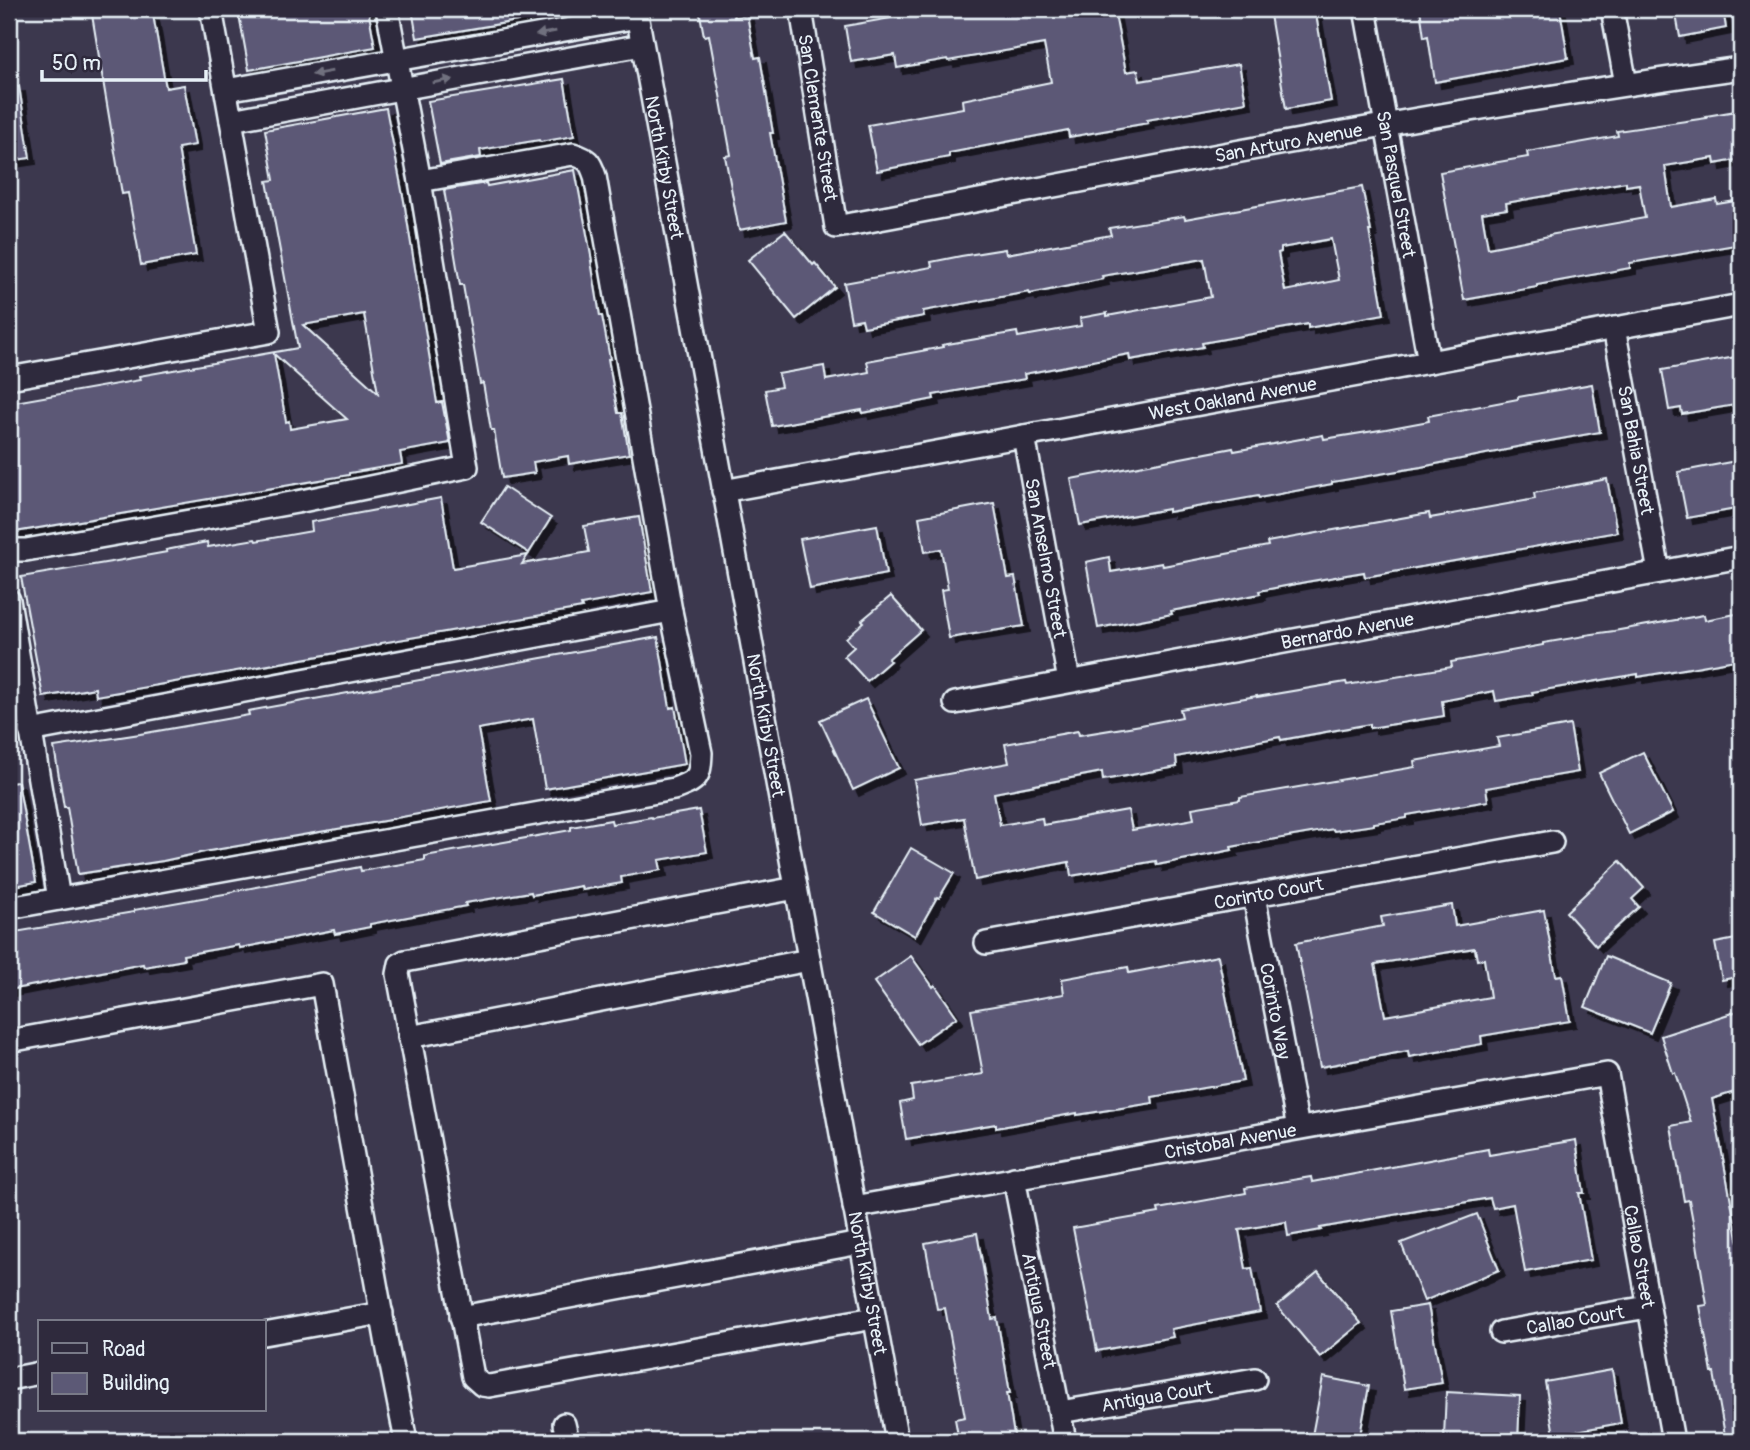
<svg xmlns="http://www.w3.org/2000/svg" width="1750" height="1450" font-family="Pangolin,sans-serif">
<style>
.building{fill:#5c5976;stroke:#e8f1f8;stroke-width:2;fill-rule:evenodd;filter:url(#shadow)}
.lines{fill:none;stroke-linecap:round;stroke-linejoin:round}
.minor-casing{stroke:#e8f1f8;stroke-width:26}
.minor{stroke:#2f2a3d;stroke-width:21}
.oneway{fill:#70707e}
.labels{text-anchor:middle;stroke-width:5;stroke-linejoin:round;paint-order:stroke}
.street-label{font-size:19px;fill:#e8f1f8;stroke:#2f2a3d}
</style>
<defs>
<filter id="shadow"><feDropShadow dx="6" dy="6" stdDeviation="0" flood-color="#0009"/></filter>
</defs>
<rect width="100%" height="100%" fill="#3c384e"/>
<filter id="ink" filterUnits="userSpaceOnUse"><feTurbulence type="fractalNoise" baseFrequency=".0143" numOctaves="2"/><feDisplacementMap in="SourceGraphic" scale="14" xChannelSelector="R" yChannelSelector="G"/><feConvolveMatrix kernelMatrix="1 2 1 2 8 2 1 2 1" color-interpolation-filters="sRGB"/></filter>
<g filter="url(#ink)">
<!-- building -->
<g class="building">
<polygon points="91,9 152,9 166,88 184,85 195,145 178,148 196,255 141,265 128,193 122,194"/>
<polygon points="238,9 368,9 375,47 249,70"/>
<polygon points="412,9 535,9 535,18 417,38"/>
<polygon points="699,9 732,9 734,17 747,15 755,58 760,57 773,133 770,133 786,221 739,230 725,156 731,155 709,35 704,36"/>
<polygon points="968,9 1015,9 1016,15 1049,9 1114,9 1126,72 1138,70 1140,81 1239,64 1246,102 1147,120 1148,123 1069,137 1068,130 949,153 949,157 877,171 868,125 963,108 962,100 1051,82 1044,44 948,61 947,59 897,68 895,55 851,62 845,26 919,13 920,17"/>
<polygon points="1269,9 1315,9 1331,101 1286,109"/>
<polygon points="1420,9 1560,9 1568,58 1435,82 1428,36 1424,37"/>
<polygon points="1675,9 1723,9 1726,28 1680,37"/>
<polygon points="564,79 574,136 540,142 539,140 480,150 481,157 440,164 428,101"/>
<polygon points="19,86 30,158 9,161 9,87"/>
<path d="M386 108 404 201 437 403 442 402 450 443 400 452 402 464 349 473V475L15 532 9 498V403L140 380 139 376 298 348 267 181 274 180 265 130ZM364 314 378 393 303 325ZM274 354 347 419 290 429 289 421 286 422Z"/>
<path d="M1736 111 1739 126H1741V159L1715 164 1714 158 1665 166 1671 207 1716 199 1717 204 1741 200V244L1630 263V268L1537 285V287L1464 300 1440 172 1528 157 1527 152 1618 136 1617 131 1707 118 1706 116ZM1626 182V186L1639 184 1645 218 1549 235V236L1488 248 1482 213 1507 209 1506 203Z"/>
<polygon points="575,170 592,261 591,261 600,316 602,316 610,359 608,359 618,413 622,413 629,454 569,464 568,456 533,462 535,473 502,478 494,430 491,430 483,383 480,384 463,285 460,285 444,190 486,183 487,186"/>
<path d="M1362 187 1371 231H1369L1384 314 1308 328V324L1202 343 1203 347 1130 360 1129 354 1024 374 1025 379 933 395 934 399 863 413 862 410 772 426 765 390 781 387 778 374 824 366 826 380 869 372 867 361 943 347 942 345 1017 332 1018 337 1081 326 1080 318 1107 313V316L1211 297 1204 259 1102 276 1103 279 1030 294 1029 292 923 311 924 316 864 327 862 319 851 321 844 283 932 267 931 262 961 256 1005 249 1006 254 1111 235 1109 228 1184 216 1185 219ZM1331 239 1339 280 1285 291 1278 253 1281 252V248Z"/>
<polygon points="785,231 813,265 815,263 835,287 796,319 748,260"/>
<polygon points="1736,357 1741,385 1741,404 1682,414 1681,408 1669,410 1662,370"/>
<polygon points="1592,384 1600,432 1511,448 1511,449 1421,467 1332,482 1332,484 1259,498 1258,496 1168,512 1168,509 1080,525 1071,479 1233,448 1234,451 1323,435 1324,439 1386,429 1429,421 1428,416 1518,399 1518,397"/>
<polygon points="1741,460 1741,508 1687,518 1678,472"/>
<polygon points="1607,479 1617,532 1365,577 1364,572 1306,582 1259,591 1260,594 1171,611 1172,614 1098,628 1086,562 1109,557 1111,572 1162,563 1163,566 1268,546 1267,542 1356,526 1429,513 1430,518 1535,499 1534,493"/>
<polygon points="504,487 551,518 529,553 481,522"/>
<polygon points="441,498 453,568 528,555 522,564 589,552 584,526 639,517 652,592 581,605 582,608 381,643 381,644 336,653 96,696 95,688 43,697 21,577 117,561 167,552 166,550 207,542 208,547 255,539 256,541 312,531 311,522"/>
<polygon points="994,503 1008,578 1015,577 1024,626 949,638 941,590 948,589 941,549 925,552 919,517"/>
<polygon points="877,525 886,574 810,589 800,539"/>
<polygon points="891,596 921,630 888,659 890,661 867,681 844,656 854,647 846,638 864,622 862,620"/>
<polygon points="1741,613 1741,659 1638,677 1638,674 1532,692 1533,695 1496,701 1494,691 1442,701 1444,716 1370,728 1370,724 1281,740 1280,737 1176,757 1177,767 1103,780 1102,772 994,793 1000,825 1042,818 1043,825 1128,810 1132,830 1194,819 1192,808 1240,800 1240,797 1415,767 1414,761 1499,746 1497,738 1570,725 1578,772 1486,788 1488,801 1407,815 1407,818 1374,823 1374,825 1334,831 1333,829 1231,847 1232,850 1157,865 1156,861 1071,876 1069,862 975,880 964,818 922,825 914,780 1009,763 1005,744 1078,731 1079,735 1141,725 1182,717 1180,709 1257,696 1257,697 1346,682 1347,685 1408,675 1408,674 1452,667 1451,662 1543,645 1543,643 1585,636 1585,635 1614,631 1704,615 1705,620"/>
<polygon points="658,637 670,708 675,707 685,764 545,789 533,719 478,729 491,801 390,819 390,820 209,851 163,861 78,874 67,807 64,807 54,747 140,734 249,715 248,711"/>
<polygon points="866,699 899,768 853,790 820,720"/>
<polygon points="1643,752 1673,812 1629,834 1599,773"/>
<polygon points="18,782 36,882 9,887 9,783"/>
<polygon points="699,810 707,852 659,860 661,870 621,877 622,883 582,890 581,886 532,895 531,892 465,903 466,906 370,924 370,927 335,934 334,930 240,948 239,945 183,955 184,960 144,967 143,964 9,990 9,933 134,912 134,910 230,893 230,892 360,867 361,871 425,860 425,856 571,830 571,827 611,820 612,824 651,817 652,818"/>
<polygon points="911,848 954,873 939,898 937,897 915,936 874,912"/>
<polygon points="1620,861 1644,888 1632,899 1639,907 1596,946 1566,912"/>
<path d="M1452 905 1455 926 1544 910 1556 976 1562 975 1570 1021 1481 1036 1482 1044 1409 1057 1408 1051 1320 1067 1296 943 1383 926 1381 917ZM1475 948 1477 960 1484 959 1490 997 1385 1016 1375 964Z"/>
<polygon points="1741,938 1741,976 1722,980 1715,943"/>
<polygon points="911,956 933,987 935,985 957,1017 918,1044 874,982"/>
<polygon points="1218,956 1243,1081 1152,1097 1153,1103 1077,1115 1077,1113 996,1128 996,1124 906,1139 900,1103 913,1100 911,1086 983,1074 971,1010 1064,994 1062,979 1128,967 1129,973"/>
<polygon points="1606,956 1671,983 1650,1033 1585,1007"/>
<polygon points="1741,1010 1741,1090 1712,1099 1741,1255 1741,1441 1726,1441 1714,1373 1712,1373 1700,1306 1707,1305 1697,1244 1689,1200 1684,1201 1671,1126 1691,1122 1675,1073 1673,1073 1661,1036"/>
<polygon points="1576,1140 1584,1193 1579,1193 1591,1260 1525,1272 1513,1204 1493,1208 1490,1198 1320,1228 1321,1230 1288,1236 1286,1222 1239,1230 1246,1269 1252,1268 1260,1312 1171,1329 1173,1337 1097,1351 1073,1228 1159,1213 1158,1209 1246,1193 1245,1188 1311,1177 1312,1182 1488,1149 1489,1155"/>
<polygon points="1477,1214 1499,1270 1424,1301 1401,1243"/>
<polygon points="977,1233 992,1319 997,1318 1010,1393 1007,1393 1015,1441 959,1441 955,1419 965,1417 945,1308 937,1309 925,1243"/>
<polygon points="1318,1272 1361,1323 1320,1357 1277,1306"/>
<polygon points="1428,1305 1442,1383 1404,1389 1391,1311"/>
<polygon points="1612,1370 1621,1423 1554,1435 1545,1382"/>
<polygon points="1323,1377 1369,1386 1359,1441 1311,1441"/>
<polygon points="1446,1392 1520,1396 1518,1440 1444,1437"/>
</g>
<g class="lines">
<defs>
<g id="minor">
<path id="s1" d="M636 9 897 1441"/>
<path id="s2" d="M801 9 836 227C1137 171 1438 110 1741 68"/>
<path id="s3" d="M1365 9 1429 362"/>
<polyline points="1612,9 1626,84"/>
<polyline points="226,90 638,17"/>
<polyline points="231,120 642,45"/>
<path id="s4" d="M1614 328 1659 572"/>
<polyline points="9,378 269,332 211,9"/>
<path id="s5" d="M1024 436 1069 681"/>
<path id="s6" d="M723 491 1741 305"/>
<polyline points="9,550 26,550 297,502 467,467 420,181 387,9"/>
<polyline points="9,600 59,899"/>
<path id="s7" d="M955 703 1741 557"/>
<polyline points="30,731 671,611"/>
<polyline points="796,888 405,961 400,964 398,974 473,1377 482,1385 489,1386 874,1318"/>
<path id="s8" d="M1254 896 1298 1128"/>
<path d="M9 908 674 789C698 780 700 778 701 753L671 611 595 176C590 161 588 159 573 154L420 181"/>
<path id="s9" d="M986 943 1552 842"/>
<polyline points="409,1037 809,960"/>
<polyline points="9,1041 322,984 388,1350 406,1441"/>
<path id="s10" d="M1014 1178 1065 1441"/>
<path id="s11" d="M854 1207 1607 1074 1673 1441"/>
<polyline points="461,1317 860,1243"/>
<path id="s12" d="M1501 1332 1648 1307"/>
<polyline points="264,1334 382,1313"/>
<polyline points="9,1379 40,1373"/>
<path id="s13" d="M1060 1412 1255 1379"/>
<polyline points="564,1424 568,1441"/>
</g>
</defs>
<!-- minor casing -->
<use href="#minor" class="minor-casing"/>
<!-- minor -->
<use href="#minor" class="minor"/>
</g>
<!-- one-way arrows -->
<defs><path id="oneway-solid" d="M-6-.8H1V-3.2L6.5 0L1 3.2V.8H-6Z" transform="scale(1.75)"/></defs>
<g class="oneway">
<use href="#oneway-solid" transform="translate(546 33) rotate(170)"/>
<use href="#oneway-solid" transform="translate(322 73) rotate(170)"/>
<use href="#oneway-solid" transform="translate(443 81) rotate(-10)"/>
</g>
</g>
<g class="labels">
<!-- street labels -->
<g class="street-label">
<text dy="7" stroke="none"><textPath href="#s2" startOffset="110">San Clemente Street</textPath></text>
<text dy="7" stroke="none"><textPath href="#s2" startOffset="681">San Arturo Avenue</textPath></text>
<text dy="7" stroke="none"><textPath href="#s1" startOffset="161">North Kirby Street</textPath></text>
<text dy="7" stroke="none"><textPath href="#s3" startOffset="178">San Pasquel Street</textPath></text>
<text dy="7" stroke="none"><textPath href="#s6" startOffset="518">West Oakland Avenue</textPath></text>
<text dy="7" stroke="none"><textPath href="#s4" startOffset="124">San Bahia Street</textPath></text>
<text dy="7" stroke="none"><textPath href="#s5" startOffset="124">San Anselmo Street</textPath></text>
<text dy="7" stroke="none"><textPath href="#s7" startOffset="399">Bernardo Avenue</textPath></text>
<text dy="7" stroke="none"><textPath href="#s1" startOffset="728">North Kirby Street</textPath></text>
<text dy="7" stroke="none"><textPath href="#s9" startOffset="287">Corinto Court</textPath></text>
<text dy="7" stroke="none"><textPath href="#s8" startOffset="117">Corinto Way</textPath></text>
<text dy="7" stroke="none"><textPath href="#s11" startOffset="382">Cristobal Avenue</textPath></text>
<text dy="7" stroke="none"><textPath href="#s11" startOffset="950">Callao Street</textPath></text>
<text dy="7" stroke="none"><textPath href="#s1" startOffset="1295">North Kirby Street</textPath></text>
<text dy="7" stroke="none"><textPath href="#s10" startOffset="135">Antigua Street</textPath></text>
<text dy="7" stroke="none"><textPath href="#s12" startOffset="75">Callao Court</textPath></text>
<text dy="7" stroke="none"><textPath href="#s13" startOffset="98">Antigua Court</textPath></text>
</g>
</g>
<!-- margin -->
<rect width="1750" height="1450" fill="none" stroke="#2f2a3d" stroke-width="35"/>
<rect x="18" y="18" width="1715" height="1415" fill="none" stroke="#e8f1f8" stroke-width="2.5" filter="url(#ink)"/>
<!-- legend -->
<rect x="38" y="1320" width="228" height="91" fill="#2f2a3d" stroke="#797a88" stroke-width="2"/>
<rect x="52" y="1343" width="35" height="10" fill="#2f2a3d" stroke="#797a88" stroke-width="2"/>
<text x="102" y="1356" font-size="21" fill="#e8f1f8">Road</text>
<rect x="52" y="1373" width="35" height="21" fill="#5c5976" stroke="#797a88" stroke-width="2"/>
<text x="102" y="1390" font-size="21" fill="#e8f1f8">Building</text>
<!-- scale -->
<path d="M42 70v10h164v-10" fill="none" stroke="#e8f1f8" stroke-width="3.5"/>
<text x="52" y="70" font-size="21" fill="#e8f1f8" stroke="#2f2a3d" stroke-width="5" paint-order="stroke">50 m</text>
</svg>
